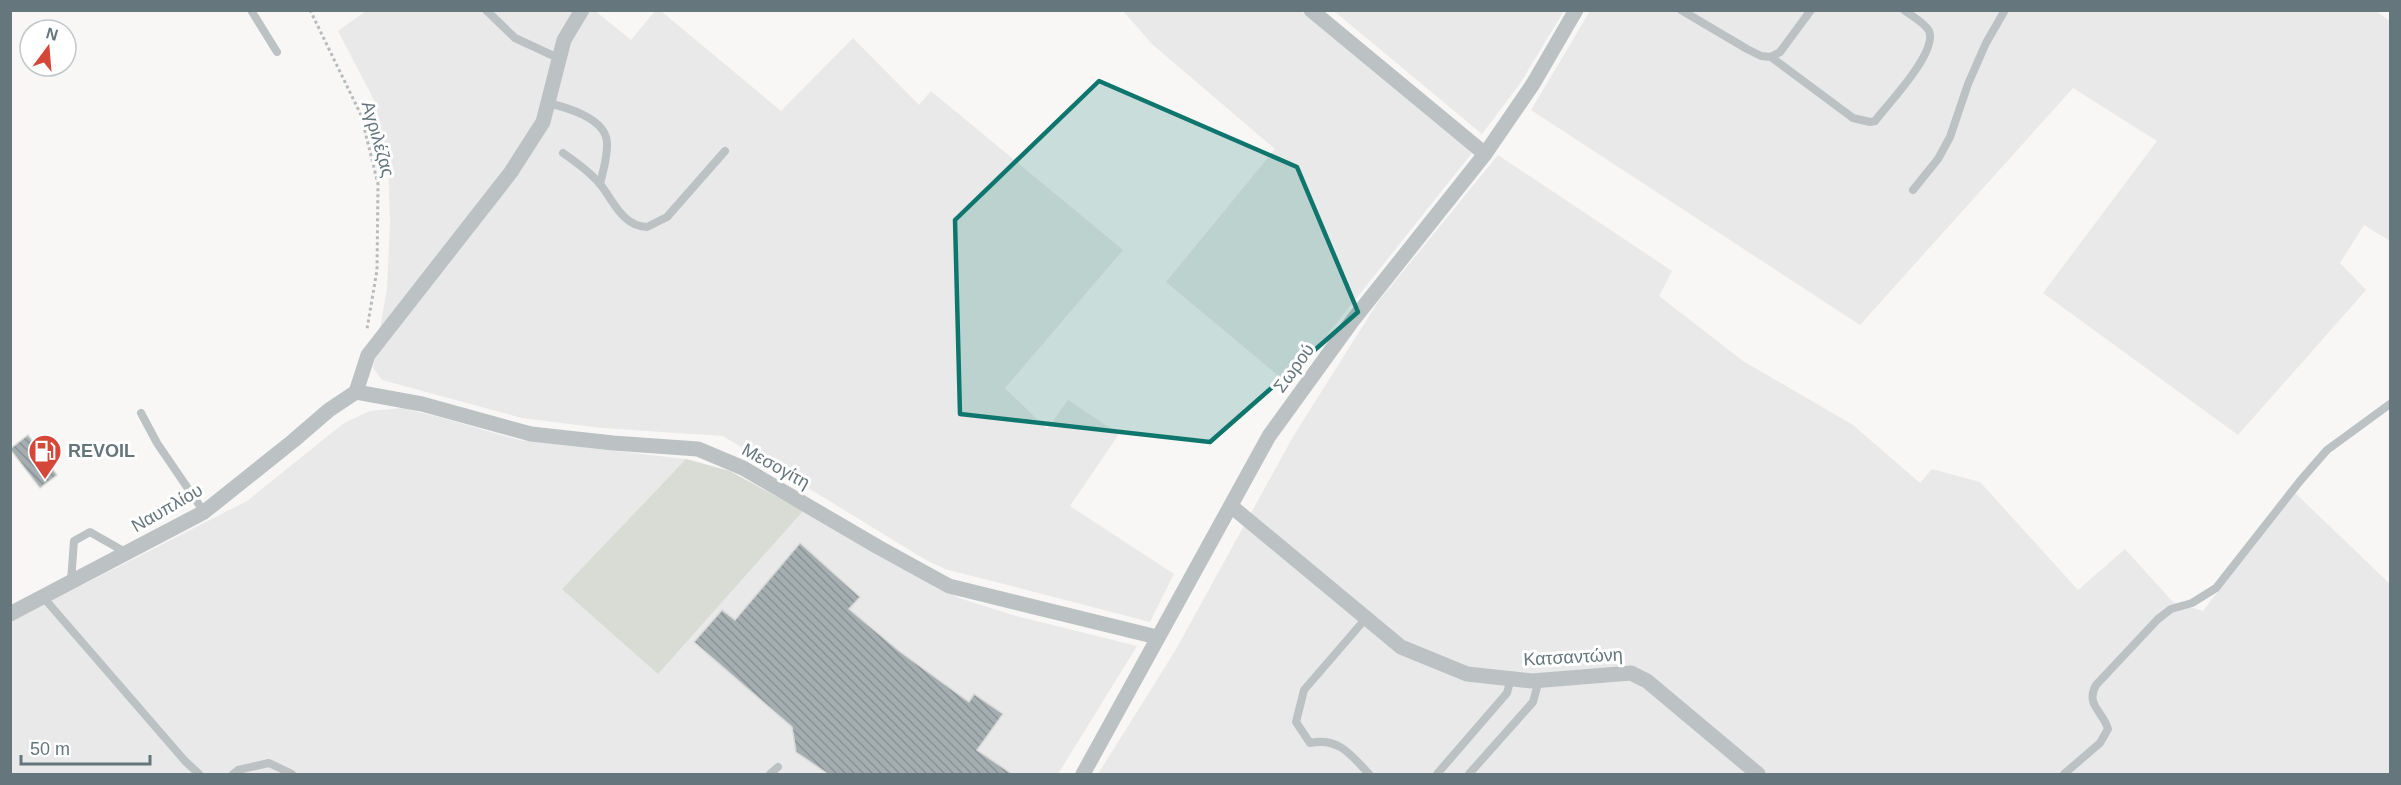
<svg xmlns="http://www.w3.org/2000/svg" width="2401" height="785" font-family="Arial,sans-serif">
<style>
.built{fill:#e8e9e8}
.green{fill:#d8dcd5}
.building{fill:url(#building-back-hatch);stroke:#d9d9d7;stroke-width:1.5}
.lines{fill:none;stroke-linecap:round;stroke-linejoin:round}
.path{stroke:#b7bbbd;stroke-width:3;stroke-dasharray:3 3;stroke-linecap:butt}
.lane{stroke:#bcc2c4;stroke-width:8}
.street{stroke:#bcc2c4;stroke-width:15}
.marked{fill:#0f766e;fill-opacity:0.2;stroke:#0f766e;stroke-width:4.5;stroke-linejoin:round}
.labels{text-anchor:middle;stroke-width:6;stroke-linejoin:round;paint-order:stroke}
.street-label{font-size:18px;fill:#65767d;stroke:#fff}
.poi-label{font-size:18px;font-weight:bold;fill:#65767d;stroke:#fff;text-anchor:start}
</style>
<defs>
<pattern id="building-back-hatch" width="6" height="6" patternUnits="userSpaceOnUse" patternTransform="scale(1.5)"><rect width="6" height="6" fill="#a4aeb1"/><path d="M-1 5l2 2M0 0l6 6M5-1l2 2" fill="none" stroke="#899295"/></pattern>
</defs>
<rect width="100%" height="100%" fill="#f8f7f5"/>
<!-- built -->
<g class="built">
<polygon points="594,10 631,40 655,11 661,11 781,111 853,38 919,105 931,91 1123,250 1005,388 1047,429 1068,400 1119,434 1070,506 1174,574 1150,622 945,569 926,560 723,436 602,428 522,418 382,380 373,368 387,289 390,223 388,160 375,102 338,31 366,11"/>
<polygon points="1123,11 1301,11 1472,153 1288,384 1166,282 1275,149 1153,45"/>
<polygon points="1334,11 1564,11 1519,85 1482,134"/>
<polygon points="1590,11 2376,11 2390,21 2390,241 2364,225 2340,263 2366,290 2238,435 2043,293 2157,141 2073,88 1860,325 1531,110"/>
<polygon points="1498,155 1672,271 1659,296 1743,361 1853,425 1920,483 1932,469 1980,482 2078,590 2125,549 2173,602 2203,611 2294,492 2390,584 2390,774 1098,774 1175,651 1294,435 1378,302"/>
<polygon points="402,408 439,417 519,440 686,459 562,589 803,511 890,562 959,598 1016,616 1137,646 1058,774 11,774 10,622 247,501 344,423 370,411"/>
</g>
<!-- green -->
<polygon class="green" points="686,459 730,471 803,511 658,674 562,589"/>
<!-- building -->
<g class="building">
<polygon points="28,435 57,475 40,488 10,449"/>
<polygon points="800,543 860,597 849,609 899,651 969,702 974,694 1003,714 977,750 1012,774 828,774 796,752 792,727 694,642 722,610 735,620"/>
</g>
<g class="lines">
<!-- path -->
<polyline class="path" points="310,10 361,115 378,184 377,270 367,329"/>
<!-- lane -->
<g class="lane">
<polyline points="251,10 277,52"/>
<polyline points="486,10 515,38 558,58"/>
<polyline points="1681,10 1747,49 1761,56 1771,57 1780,52 1811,10"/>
<path d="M1771 57 1853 118 1870 122 1875 121C1888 104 1938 52 1929 31 1925 23 1912 16 1904 10"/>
<path d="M547 103C566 107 605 118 607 142 608 156 603 171 600 184"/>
<path d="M563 153C576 162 590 172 600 184 613 200 622 226 647 227L667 217 725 151"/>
<polyline points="1913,190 1938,159 1950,137 1968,84 1986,43 2005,10"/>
<polyline points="141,413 157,443 204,512"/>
<polyline points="71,581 74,541 90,532 125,552"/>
<polyline points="43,597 185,761 199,774"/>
<path d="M1367 617 1304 690 1296 722 1310 743C1339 737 1351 755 1369 774"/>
<polyline points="233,774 238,770 269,763 292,774"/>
<polyline points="770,774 778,767"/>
<polyline points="1437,774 1507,693 1511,678"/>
<polyline points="1469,774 1533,702 1539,680"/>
<path d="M2064 774 2100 743 2108 729C2103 711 2085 705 2096 685L2158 619 2171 609 2192 603 2216 588 2300 481 2327 450 2390 404"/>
</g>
<!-- street -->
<g class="street">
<polyline points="1311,10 1485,154"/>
<polyline points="356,392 422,404 531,434 613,443 698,449 743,468 878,547 949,586 1157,637"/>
<polyline points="356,392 368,355 511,172 543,122 564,40 582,10"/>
<polyline points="1231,506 1401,647 1467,674 1532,681 1631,673 1647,681 1758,774"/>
<polyline points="10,614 204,512 293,441 329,410 356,392"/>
<polyline points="1083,774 1269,436 1353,320 1485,154 1533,84 1576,10"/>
</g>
</g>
<!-- marked area -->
<path class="marked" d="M1099 81 1297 167 1358 312 1210 442 960 414 955 220Z"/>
<!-- icons -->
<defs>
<symbol id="fuel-pin" viewBox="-11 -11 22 30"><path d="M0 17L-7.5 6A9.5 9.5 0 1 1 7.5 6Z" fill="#d44739" stroke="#fff"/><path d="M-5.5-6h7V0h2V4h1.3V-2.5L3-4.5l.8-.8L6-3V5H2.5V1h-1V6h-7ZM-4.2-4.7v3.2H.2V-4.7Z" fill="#fff"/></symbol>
</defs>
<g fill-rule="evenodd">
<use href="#fuel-pin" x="26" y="432" width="38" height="52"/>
</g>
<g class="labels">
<!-- street labels -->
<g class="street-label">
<text transform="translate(378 139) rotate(74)" y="6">Αγριλέζας</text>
<text transform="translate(1294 368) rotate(-54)" y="6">Σωρού</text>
<text transform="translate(776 466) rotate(29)" y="6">Μεσογίτη</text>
<text transform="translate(167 508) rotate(-30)" y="6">Ναυπλίου</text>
<text transform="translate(1573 657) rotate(-3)" y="6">Κατσαντώνη</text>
</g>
<!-- poi labels -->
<g class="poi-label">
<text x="68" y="457">REVOIL</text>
</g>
</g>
<!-- border -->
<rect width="2401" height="785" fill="none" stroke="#65767d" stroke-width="24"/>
<!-- north arrow -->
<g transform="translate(48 48) rotate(16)"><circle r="28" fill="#ffffff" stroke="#c1c8cb" stroke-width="1.5"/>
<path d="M0-4.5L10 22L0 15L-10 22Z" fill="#d44739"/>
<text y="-9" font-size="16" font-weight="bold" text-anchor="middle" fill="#65767d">N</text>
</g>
<!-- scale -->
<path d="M21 755v9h129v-9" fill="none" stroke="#65767d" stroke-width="3"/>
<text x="30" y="755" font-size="18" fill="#65767d" stroke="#ffffff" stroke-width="4.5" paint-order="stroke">50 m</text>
</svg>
